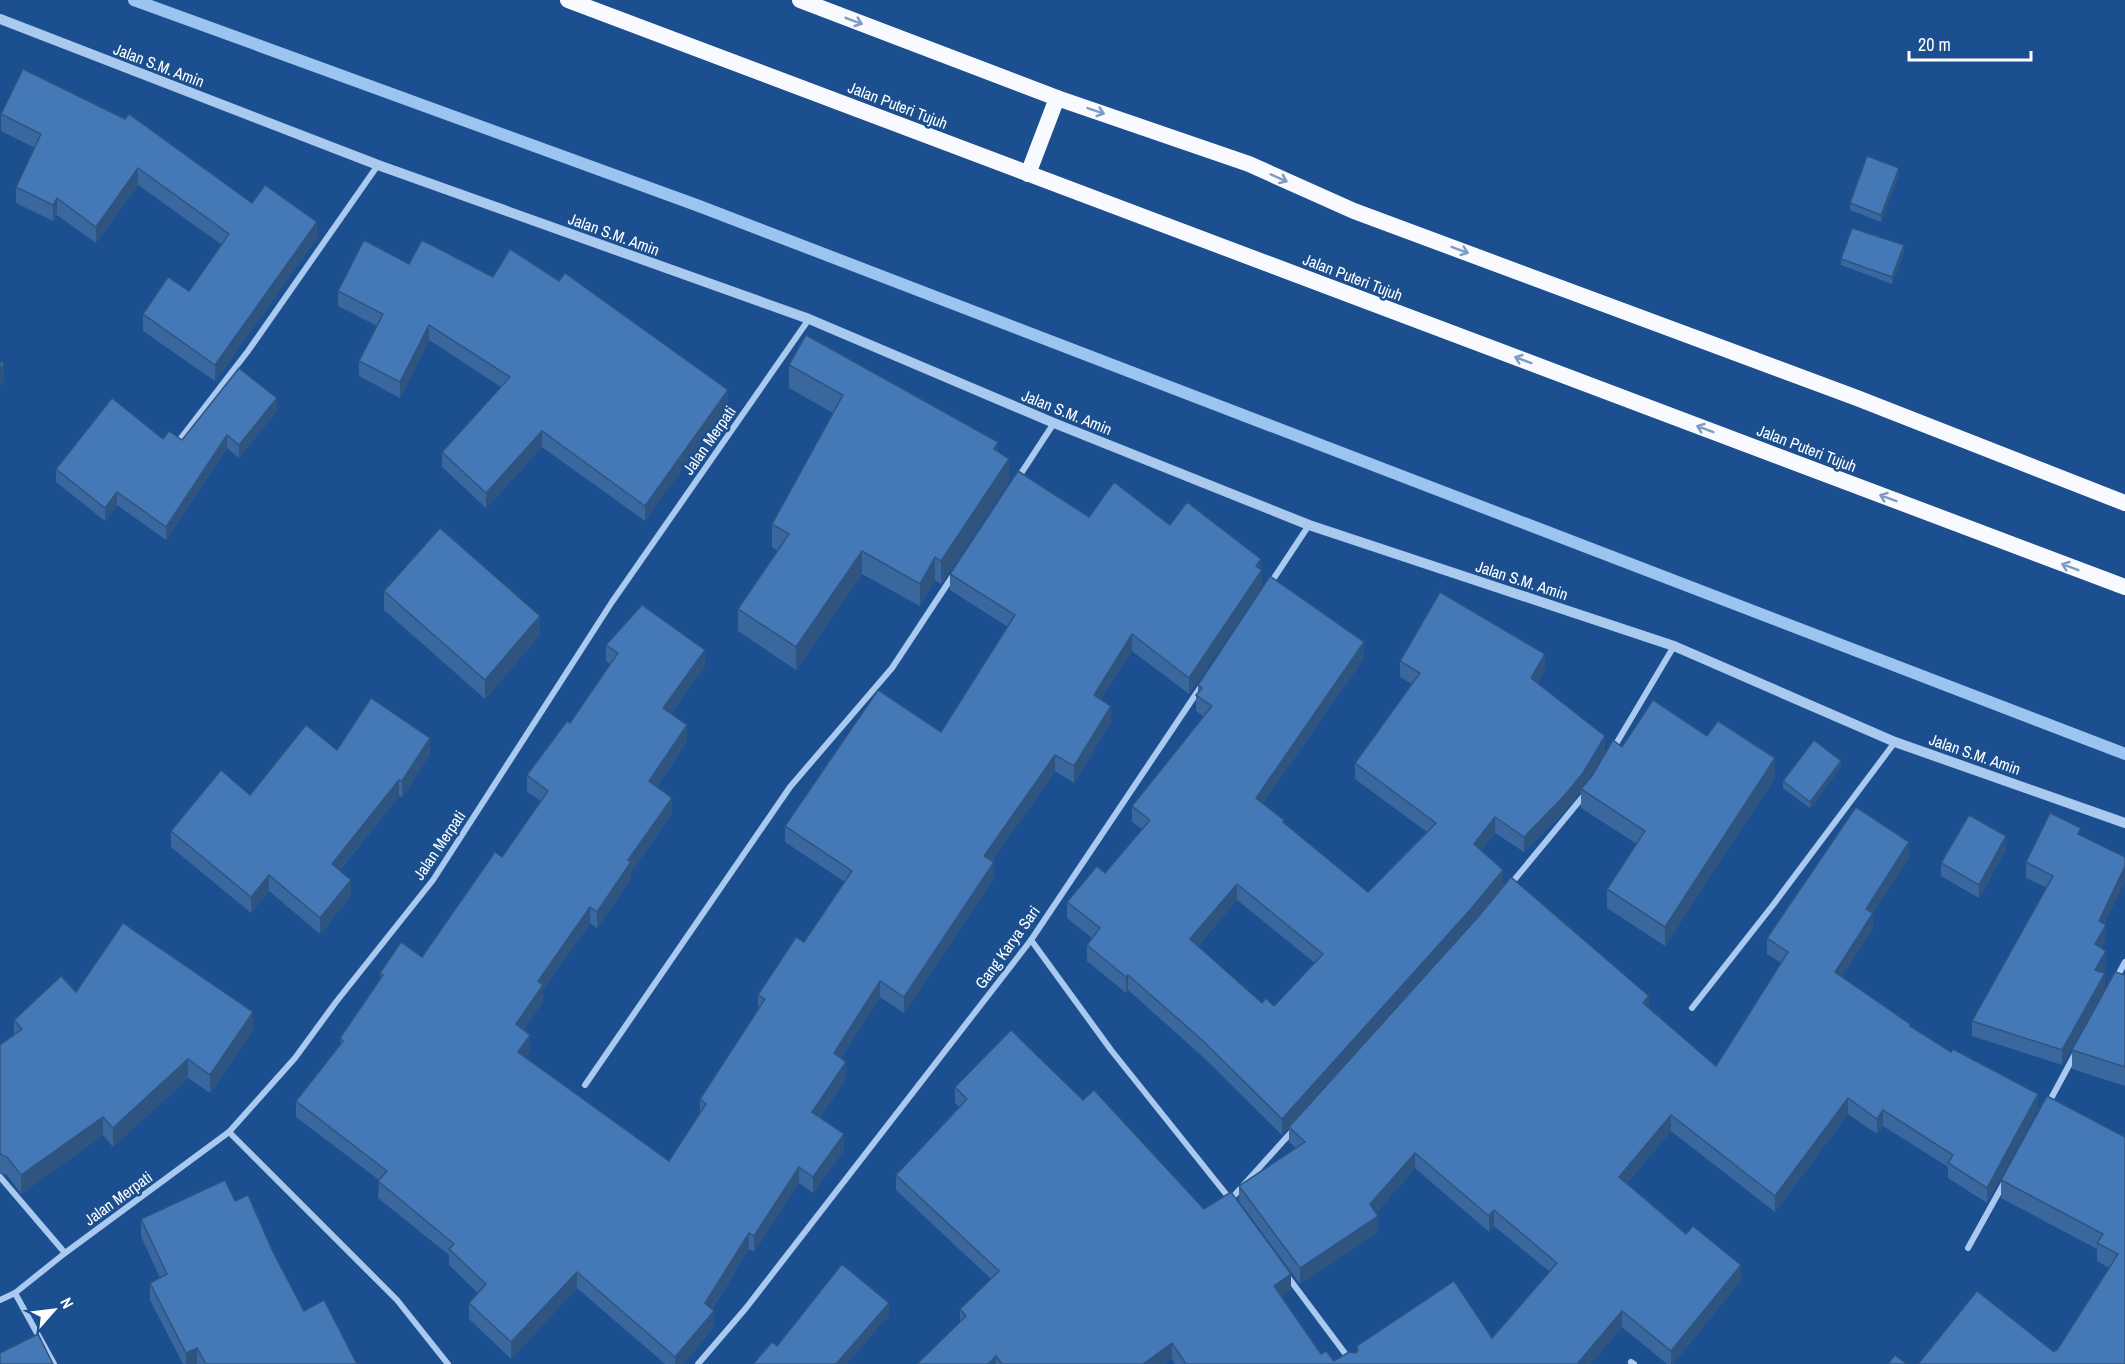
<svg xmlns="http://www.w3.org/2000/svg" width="2125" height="1364" font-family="'Archivo Narrow',sans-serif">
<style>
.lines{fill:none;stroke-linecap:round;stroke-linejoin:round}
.stream{stroke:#9cc4f0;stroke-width:12}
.minor{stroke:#a9c9ee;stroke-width:6}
.tertiary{stroke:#a9c9ee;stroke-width:10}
.trunk{stroke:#f8faff;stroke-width:16}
.wall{fill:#3a679d;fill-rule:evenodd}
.shaded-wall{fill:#305480}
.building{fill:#4478b7;stroke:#305480;stroke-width:1.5;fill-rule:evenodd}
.oneway{stroke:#7e9cc1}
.labels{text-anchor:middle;stroke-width:5;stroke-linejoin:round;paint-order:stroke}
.street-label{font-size:16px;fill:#fff;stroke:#1b4f8f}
</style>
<rect width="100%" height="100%" fill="#1b4f8f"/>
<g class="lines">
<!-- stream -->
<polyline class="stream" points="134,0 699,206 2125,754"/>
<!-- minor -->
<g class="minor">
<polyline points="181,438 248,351 378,165"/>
<polyline points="1018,478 1054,423"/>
<polyline points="1270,584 1309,525"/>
<polyline points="1613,749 1674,646"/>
<polyline points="1510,885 1586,793"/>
<polyline points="1031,940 1111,1050 1230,1199"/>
<polyline points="2116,979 2125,962"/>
<polyline points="1692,1008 1773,905 1895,742"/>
<polyline points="585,1085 790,787 892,668 954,574"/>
<polyline points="2047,1106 2075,1054"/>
<polyline points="229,1132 397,1300 448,1364"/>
<polyline points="0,1177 65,1253"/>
<polyline points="1231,1199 1295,1128"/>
<polyline points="1968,1248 2004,1183"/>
<polyline points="1288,1277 1353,1364"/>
<polyline points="15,1293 54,1364"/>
<polyline points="0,1300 15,1293 65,1253 229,1132 295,1058 336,1002 433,880 612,602 809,319"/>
<polyline points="1631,1362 1634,1364"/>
<polyline points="698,1364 746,1308 1031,940 1202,685"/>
</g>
<!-- tertiary -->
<polyline class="tertiary" points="0,19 378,165 809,319 1054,423 1309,525 1674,646 1895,742 2125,823"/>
<!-- trunk -->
<g class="trunk">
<polyline points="568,0 2125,587"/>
<polyline points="800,0 1057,98 1249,164 1354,211 1857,398 2125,503"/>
<polyline points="1028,174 1057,98"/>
</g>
</g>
<!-- wall -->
<g class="wall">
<polygon points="1,114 252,203 317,238 215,381 143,331 143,314 189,291 222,245 138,185 96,243 57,215 53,221 16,203 16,187 35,148 1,131"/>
<polygon points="1899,175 1881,222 1850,210 1850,203"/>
<polygon points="1904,252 1892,284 1841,265 1841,259"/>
<polygon points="409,264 728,405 645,521 542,447 486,508 442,467 442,452 501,387 429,340 400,398 359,376 359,361 377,326 338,306 338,291"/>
<polygon points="789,365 998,451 1009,481 941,584 935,580 920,606 862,574 796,670 738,631 738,609 778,551 772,547 772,524 833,413 789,388"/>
<polygon points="277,411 239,458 227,448 166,540 117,505 105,521 56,482 56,469 163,439 182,440"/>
<polygon points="1089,517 1170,525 1261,570 1262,586 1189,694 1132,651 1101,699 1111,722 1074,783 1055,771 992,861 994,878 904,1013 880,997 841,1058 846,1078 820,1117 844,1150 813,1193 799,1183 754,1252 749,1249 712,1309 714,1327 683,1364 665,1364 577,1288 511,1359 469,1319 469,1303 478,1293 449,1265 449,1255 378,1198 379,1180 296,1117 296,1101 340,1045 340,1038 380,981 380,973 422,957 502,857 541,801 527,792 527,775 570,723 610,664 606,661 606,645 705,666 671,713 687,741 657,786 672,814 631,872 631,878 597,928 590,923 543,990 543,1001 523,1030 530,1051 525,1058 669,1161 700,1113 700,1099 758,1009 758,995 804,942 845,882 785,842 785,826 941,732 1008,627 950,590 950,574"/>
<polygon points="384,591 540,635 485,699 384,610"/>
<path d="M1364 658 1263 803 1284 824 1368 892 1427 832 1355 779V763L1412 684 1400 677V661L1545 670 1537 683 1605 752 1588 780 1622 747 1707 736 1775 777 1665 946 1607 908V889L1637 844 1581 808V791L1564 812 1524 852 1495 833 1481 851 1503 885 1470 926 1282 1135 1202 1056 1128 990 1126 993 1087 961V945L1092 938 1067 918V902L1105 873 1142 829 1132 822V806L1204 717 1196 711V695L1198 693V685ZM1237 900 1315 963 1274 1006 1262 1003 1198 946Z"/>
<polygon points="337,750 430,754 402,797 399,796 340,870 351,896 320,934 269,891 251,913 171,847 171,831 250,795"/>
<polygon points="1841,767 1810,808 1783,788 1783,781"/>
<polygon points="2081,835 2125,866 2125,881 2104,924 2106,940 2101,948 2106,966 2102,972 2105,988 2062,1065 1972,1036 1972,1021 2047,888 2026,878 2026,862"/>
<polygon points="2006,849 1979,898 1941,876 1941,863"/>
<polygon points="1909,858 1873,913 1873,929 1842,976 1910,1026 2038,1109 1987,1203 1948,1178 1948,1167 1883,1126 1877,1134 1848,1114 1775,1212 1671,1131 1627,1183 1741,1280 1673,1364 1667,1364 1622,1327 1590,1364 1175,1364 1172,1359 1164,1364 917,1364 960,1322 960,1309 991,1279 896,1190 896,1175 959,1107 955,1103 955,1087 1083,1100 1204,1209 1291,1289 1281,1296 1321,1354 1334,1361 1356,1353 1357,1351 1357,1346 1492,1338 1550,1272 1494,1226 1489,1232 1415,1168 1376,1213 1378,1232 1300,1284 1239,1201 1239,1186 1296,1148 1289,1142 1289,1127 1649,1009 1716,1066 1781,963 1767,954 1767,938"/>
<polygon points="2125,975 2125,1086 2072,1069 2072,1050"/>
<polygon points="76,992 253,1031 210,1093 188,1078 113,1147 103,1135 21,1194 7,1175 0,1173 0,1045 14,1035 14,1020"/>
<polygon points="2125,1137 2125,1364 2054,1352 2057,1350 2109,1268 2097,1261 2097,1249 2001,1198 2001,1180"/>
<polygon points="235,1201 273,1252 304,1311 357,1364 183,1364 150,1300 150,1283 160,1278 141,1236 141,1219"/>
</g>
<!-- shaded-wall -->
<g class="shaded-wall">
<polygon points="138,168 138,185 96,243 96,227"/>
<polygon points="1899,168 1899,175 1881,222 1881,215"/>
<polygon points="57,198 57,215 53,221 53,205"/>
<polygon points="317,222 317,238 215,381 215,365"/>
<polygon points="1904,245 1904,252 1892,284 1892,277"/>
<polygon points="429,325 429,340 400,398 400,382"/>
<polygon points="4,364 4,381 0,387 0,370"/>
<polygon points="728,390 728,405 645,521 645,506"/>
<polygon points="277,398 277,411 239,458 239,445"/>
<polygon points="542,431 542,447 486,508 486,493"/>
<polygon points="227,435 227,448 166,540 166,527"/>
<polygon points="998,442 998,465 994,449"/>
<polygon points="1009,459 1009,481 941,584 941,561"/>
<polygon points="117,492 117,505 105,521 105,508"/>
<polygon points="862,551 862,574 796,670 796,647"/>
<polygon points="935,557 935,580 920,606 920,584"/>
<polygon points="1261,559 1262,586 1189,694 1189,678 1256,566"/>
<polygon points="540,616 540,635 485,699 485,680"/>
<polygon points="1132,634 1132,651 1094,711 1094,695"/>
<polygon points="1364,642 1364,658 1256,813 1256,798"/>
<polygon points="705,650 705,666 663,724 663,708"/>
<polygon points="1545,654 1545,670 1531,694 1531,678"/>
<polygon points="1111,706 1111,722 1074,783 1074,766"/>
<polygon points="687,725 687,741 649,797 649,781"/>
<polygon points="1605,736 1605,752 1583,789 1581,789 1581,791 1564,812 1524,852 1524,837"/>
<polygon points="430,738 430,754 402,797 402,781"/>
<polygon points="1055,755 1055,771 984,872 984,856"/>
<polygon points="1775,758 1775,777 1665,946 1665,927"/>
<polygon points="1841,761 1841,767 1810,808 1810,802"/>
<polygon points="399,780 399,796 332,879 332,864"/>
<polygon points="672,798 672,814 631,872 631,878 597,928 597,912 628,860"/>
<polygon points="1495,817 1495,833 1474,860 1474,844"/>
<polygon points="2006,836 2006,849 1979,898 1979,885"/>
<polygon points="1909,842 1909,858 1866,924 1866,909"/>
<polygon points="994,862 994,878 904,1013 904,997"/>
<polygon points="2125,866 2125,881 2099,936 2099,921"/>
<polygon points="1503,870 1503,885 1470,926 1282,1135 1282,1119"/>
<polygon points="269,875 269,891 251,913 251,897"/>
<polygon points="351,880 351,896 320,934 320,918"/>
<polygon points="1237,884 1237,900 1190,955 1190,939"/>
<polygon points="590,907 590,923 543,990 543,1001 516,1040 516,1024 538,981"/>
<polygon points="1873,913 1873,929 1835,987 1835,972"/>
<polygon points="2106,925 2106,940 2095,960 2095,944"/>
<polygon points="2106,951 2106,966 2095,985 2095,970"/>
<polygon points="2105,973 2105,988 2062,1065 2062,1050"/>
<polygon points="1128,975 1128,990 1126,993 1126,977"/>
<polygon points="880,981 880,997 834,1069 834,1053"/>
<polygon points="1649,996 1649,1011 1643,1003"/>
<polygon points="253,1012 253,1031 210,1093 210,1075"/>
<polygon points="530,1035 530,1051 518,1068 518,1052"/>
<polygon points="188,1059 188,1078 113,1147 113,1128"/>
<polygon points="846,1062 846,1078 812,1128 812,1112"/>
<polygon points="2038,1094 2038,1109 1987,1203 1987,1188"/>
<polygon points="1848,1098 1848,1114 1775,1212 1775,1196"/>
<polygon points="1883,1110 1883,1126 1877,1134 1877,1119"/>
<polygon points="1671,1115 1671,1131 1619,1192 1619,1177"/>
<polygon points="103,1117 103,1135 21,1194 21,1175"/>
<polygon points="844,1134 844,1150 813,1193 813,1177"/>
<polygon points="1415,1153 1415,1168 1370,1220 1370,1204"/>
<polygon points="799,1167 799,1183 754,1252 754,1236"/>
<polygon points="1494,1210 1494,1226 1489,1232 1489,1216"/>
<polygon points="1378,1216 1378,1232 1300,1284 1300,1268"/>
<polygon points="749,1233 749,1249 705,1319 705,1303"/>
<polygon points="1741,1265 1741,1280 1673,1364 1671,1364 1671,1351"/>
<polygon points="577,1272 577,1288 511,1359 511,1342"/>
<polygon points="1291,1274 1291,1289 1274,1301 1274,1286"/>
<polygon points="889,1303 889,1316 847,1364 836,1364"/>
<polygon points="714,1311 714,1327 683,1364 675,1364 675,1357"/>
<polygon points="1622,1311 1622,1327 1590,1364 1578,1364 1578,1363"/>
<polygon points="1172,1343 1172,1359 1164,1364 1143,1364"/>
<polygon points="197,1348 197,1364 186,1364 186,1353"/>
<polygon points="996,1356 996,1364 988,1364"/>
</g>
<!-- building -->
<g class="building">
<polygon points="23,69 125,119 129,114 252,203 265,185 317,222 215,365 143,314 168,277 189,291 229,234 138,168 96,227 57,198 53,205 16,187 41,134 1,114"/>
<polygon points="1867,156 1899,168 1881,215 1850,203"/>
<polygon points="1852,228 1904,245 1892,277 1841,259"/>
<polygon points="364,240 409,264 422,240 493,277 510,249 559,281 565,273 728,390 645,506 542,431 486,493 442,452 510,377 429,325 400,382 359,361 383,314 338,291"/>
<polygon points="806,335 998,442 994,449 1009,459 941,561 935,557 920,584 862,551 796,647 738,609 789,534 772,524 843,395 789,365"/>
<polygon points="0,361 4,364 0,370"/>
<polygon points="239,368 277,398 239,445 227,435 166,527 117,492 105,508 56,469 112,398 163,439 169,431 182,440"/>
<polygon points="1018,471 1089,517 1114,482 1170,525 1187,502 1261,559 1256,566 1262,570 1189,678 1132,634 1094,695 1111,706 1074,766 1055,755 984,856 994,862 904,997 880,981 834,1053 846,1062 812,1112 844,1134 813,1177 799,1167 754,1236 749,1233 705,1303 714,1311 675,1357 577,1272 511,1342 469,1303 486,1284 449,1249 454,1244 378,1181 387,1171 296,1101 343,1041 340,1038 383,975 380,973 401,942 422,957 495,852 502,857 548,791 527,775 567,721 570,723 618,653 606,645 642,605 705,650 663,708 687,725 649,781 672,798 628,860 631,862 597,912 590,907 538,981 543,985 516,1024 530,1035 518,1052 669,1161 706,1104 700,1099 765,999 758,995 796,937 804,942 852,871 785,826 878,690 941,732 1015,615 950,574"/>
<polygon points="440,528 540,616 485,680 384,591"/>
<path d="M1270 576 1364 642 1256 798 1284 820 1283 822 1368 892 1436 823 1355 763 1420 673 1400 661 1440 592 1545 654 1531 678 1605 736 1583 773 1564 796 1524 837 1495 817 1474 844 1503 870 1470 910 1282 1119 1202 1040 1128 975 1126 977 1087 945 1100 928 1067 902 1097 866 1105 873 1150 820 1132 806 1212 706 1196 695 1202 688 1198 685ZM1237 884 1323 954 1274 1006 1266 998 1262 1003 1190 939Z"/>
<polygon points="371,698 430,738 402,781 399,780 332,864 351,880 320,918 269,875 251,897 171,831 221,770 250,795 306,725 337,750"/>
<polygon points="1653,700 1707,736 1718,721 1775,758 1665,927 1607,889 1645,831 1581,789 1592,776 1613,740 1622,747"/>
<polygon points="1814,740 1841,761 1810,802 1783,781"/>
<polygon points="1856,807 1909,842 1866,909 1873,913 1835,972 1910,1024 1910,1026 1951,1052 1953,1049 2038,1094 1987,1188 1948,1163 1953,1155 1883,1110 1877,1119 1848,1098 1775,1196 1671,1115 1619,1177 1686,1234 1693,1226 1741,1265 1671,1351 1622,1311 1578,1363 1579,1364 1186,1364 1172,1343 1143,1364 1002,1364 996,1356 988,1364 917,1364 966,1316 960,1309 999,1271 896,1175 967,1099 955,1087 1011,1030 1083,1100 1094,1090 1204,1209 1231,1192 1291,1274 1274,1286 1321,1354 1326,1351 1334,1361 1349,1352 1356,1353 1358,1350 1357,1346 1454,1281 1492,1338 1557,1263 1494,1210 1489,1216 1415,1153 1370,1204 1378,1216 1300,1268 1239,1186 1305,1142 1289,1127 1478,917 1511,877 1649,996 1643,1003 1716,1066 1788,952 1767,938"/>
<polygon points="2050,813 2081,828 2078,834 2125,857 2125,866 2099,921 2106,925 2095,944 2106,951 2095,970 2105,973 2062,1050 1972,1021 2053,876 2026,862"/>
<polygon points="1969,815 2006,836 1979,885 1941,863"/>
<polygon points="123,923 253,1012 210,1075 188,1059 113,1128 103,1117 21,1175 7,1157 0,1154 0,1045 22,1029 14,1020 61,976 76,992"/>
<polygon points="2115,972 2125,975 2125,1067 2072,1050"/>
<polygon points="2047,1096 2125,1137 2125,1364 1918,1364 1977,1291 2054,1352 2056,1349 2057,1350 2118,1254 2097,1243 2103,1234 2001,1180"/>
<polygon points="225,1180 235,1201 248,1195 273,1252 304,1311 324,1300 357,1364 206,1364 197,1348 186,1353 150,1283 167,1274 141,1219"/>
<polygon points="842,1264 889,1303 836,1364 753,1364 772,1342 777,1346"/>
<polygon points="38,1334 53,1364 0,1364 0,1353"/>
<polygon points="1895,1355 1907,1364 1888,1364"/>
</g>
<!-- one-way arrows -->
<defs><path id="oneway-shaft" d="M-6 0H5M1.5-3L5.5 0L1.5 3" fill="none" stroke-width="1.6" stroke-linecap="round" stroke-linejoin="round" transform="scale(1.5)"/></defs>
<g class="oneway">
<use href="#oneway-shaft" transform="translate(854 21) rotate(21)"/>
<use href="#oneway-shaft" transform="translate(1096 111) rotate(19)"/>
<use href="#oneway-shaft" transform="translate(1279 178) rotate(24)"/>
<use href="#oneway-shaft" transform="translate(1460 250) rotate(20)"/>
<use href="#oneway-shaft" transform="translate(1523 360) rotate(-159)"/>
<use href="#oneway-shaft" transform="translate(1705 429) rotate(-159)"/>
<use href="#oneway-shaft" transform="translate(1888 498) rotate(-159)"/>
<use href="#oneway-shaft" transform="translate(2070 567) rotate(-159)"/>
</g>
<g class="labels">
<!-- street labels -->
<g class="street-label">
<text transform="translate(159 65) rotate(21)" y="6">Jalan S.M. Amin</text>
<text transform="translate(898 105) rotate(21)" y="6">Jalan Puteri Tujuh</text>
<text transform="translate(614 234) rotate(20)" y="6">Jalan S.M. Amin</text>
<text transform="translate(1353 277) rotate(21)" y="6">Jalan Puteri Tujuh</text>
<text transform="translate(1067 412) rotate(22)" y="6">Jalan S.M. Amin</text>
<text transform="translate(709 440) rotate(-55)" y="6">Jalan Merpati</text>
<text transform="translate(1807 448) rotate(21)" y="6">Jalan Puteri Tujuh</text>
<text transform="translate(1522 580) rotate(18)" y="6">Jalan S.M. Amin</text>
<text transform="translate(1975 754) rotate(19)" y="6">Jalan S.M. Amin</text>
<text transform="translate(439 845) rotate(-56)" y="6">Jalan Merpati</text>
<text transform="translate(1007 947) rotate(-54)" y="6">Gang Karya Sari</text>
<text transform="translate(118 1198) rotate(-36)" y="6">Jalan Merpati</text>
</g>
</g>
<!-- north arrow -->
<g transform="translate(54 1310) rotate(62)" stroke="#1b4f8f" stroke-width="4.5" paint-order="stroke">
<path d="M0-4.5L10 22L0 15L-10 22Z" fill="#ffffff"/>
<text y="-9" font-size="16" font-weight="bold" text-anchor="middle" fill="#ffffff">N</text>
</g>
<!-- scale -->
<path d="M1909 51v9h122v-9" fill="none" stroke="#ffffff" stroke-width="3"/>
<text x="1918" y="51" font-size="18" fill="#ffffff" stroke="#1b4f8f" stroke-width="4.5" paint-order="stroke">20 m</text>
</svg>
